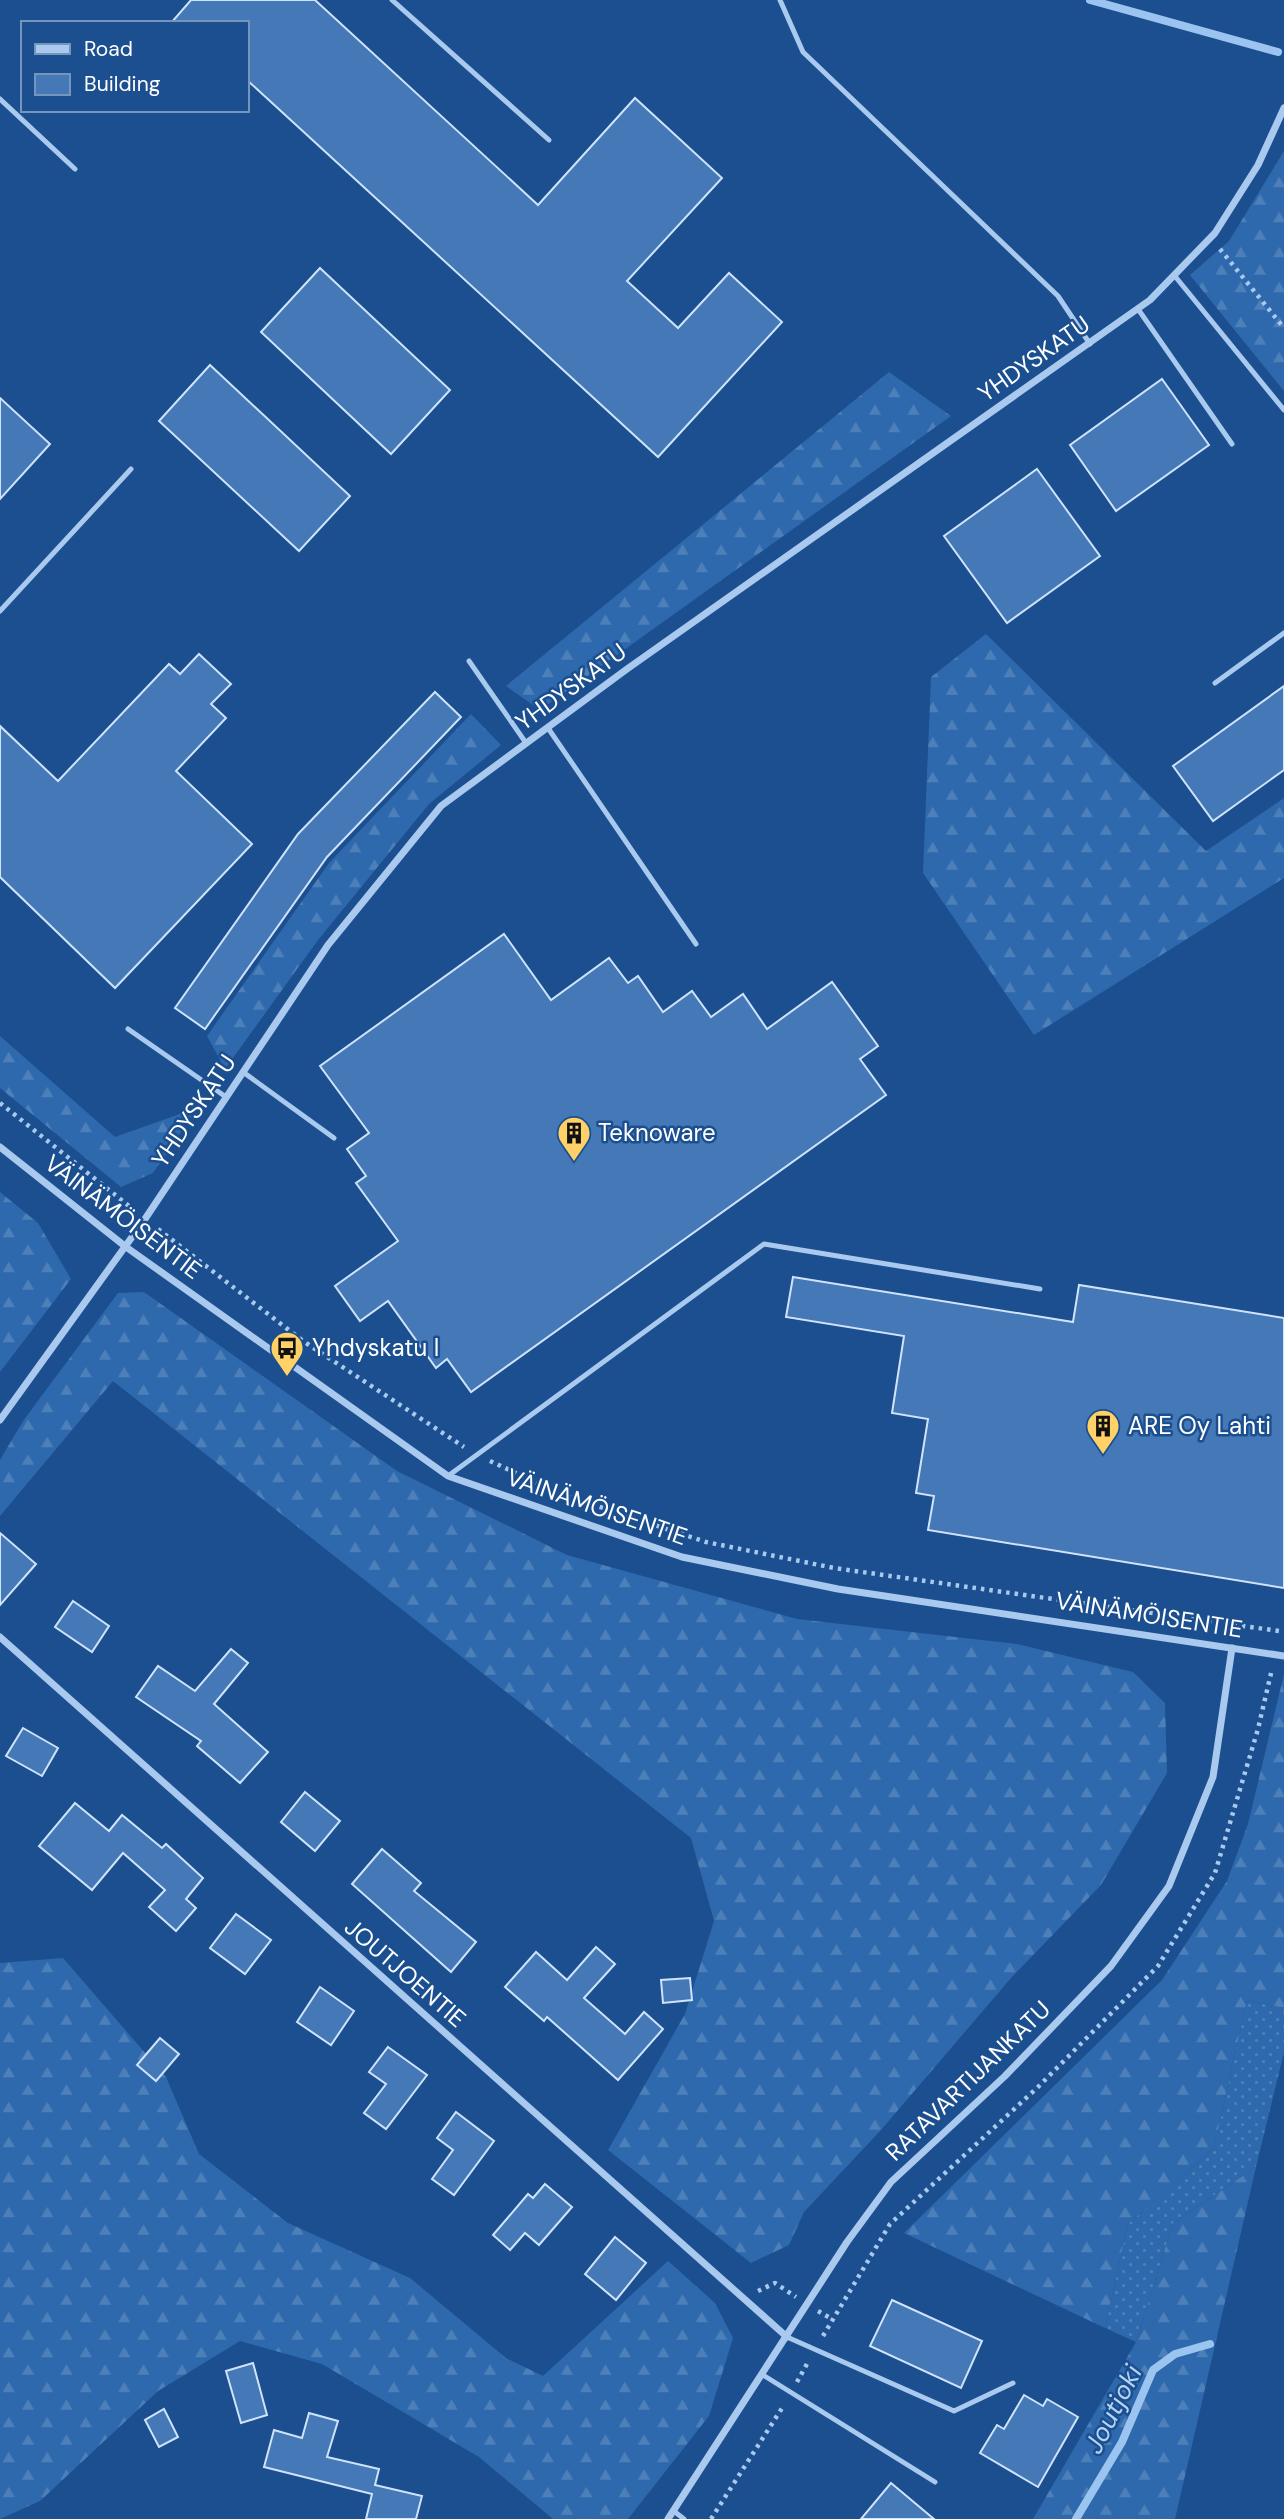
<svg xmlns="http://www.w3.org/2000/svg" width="1284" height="2519" font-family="'DM Sans',sans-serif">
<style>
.grass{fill:url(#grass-dots)}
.forest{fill:url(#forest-firs)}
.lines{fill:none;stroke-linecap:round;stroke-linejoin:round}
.stream{stroke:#9cc4f0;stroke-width:8}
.building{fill:#4478b7;stroke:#cfe3fa;stroke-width:2}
.path{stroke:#a9c9ee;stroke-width:4.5;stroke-dasharray:3.5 5;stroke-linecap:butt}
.lane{stroke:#a9c9ee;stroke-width:5}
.street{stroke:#a9c9ee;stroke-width:7}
.labels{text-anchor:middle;stroke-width:5;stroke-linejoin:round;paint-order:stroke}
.street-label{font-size:24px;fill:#fff;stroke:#1b4f8f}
.poi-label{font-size:24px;fill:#fff;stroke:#1b4f8f;text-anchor:start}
.water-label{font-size:26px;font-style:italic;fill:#b5d3f5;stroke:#1b4f8f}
</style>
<defs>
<pattern id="grass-dots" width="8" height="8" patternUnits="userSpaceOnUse" patternTransform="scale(1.75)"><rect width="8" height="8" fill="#2e69ad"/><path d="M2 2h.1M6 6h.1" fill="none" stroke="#4d80b9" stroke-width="1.8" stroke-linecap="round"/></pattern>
<pattern id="forest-firs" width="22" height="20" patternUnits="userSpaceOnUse" patternTransform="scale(1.75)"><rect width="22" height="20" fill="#2e69ad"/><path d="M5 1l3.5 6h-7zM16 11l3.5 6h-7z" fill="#4d80b9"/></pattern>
</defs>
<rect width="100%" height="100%" fill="#1b4f8f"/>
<!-- grass -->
<polygon class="grass" points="1247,2000 1284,2008 1284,2052 1256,2167 1173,2223 1136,2342 1105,2328 1128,2224 1214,2148"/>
<!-- forest -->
<g class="forest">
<polygon points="1284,151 1284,391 1190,275 1229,241"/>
<polygon points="889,372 951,416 540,710 506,686"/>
<polygon points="986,634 1206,851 1284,798 1284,878 1034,1035 923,873 931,677"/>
<polygon points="471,714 501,745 429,804 318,940 225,1069 207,1036 329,863"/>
<polygon points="0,1036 115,1137 197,1108 153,1173 121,1187 0,1088"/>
<polygon points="0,1192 38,1223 71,1279 0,1372"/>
<polygon points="144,1292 397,1471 567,1555 797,1619 1017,1644 1133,1672 1165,1703 1167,1773 1101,1885 1011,1978 881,2130 804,2212 789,2245 751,2263 608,2150 685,2014 714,1921 691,1838 113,1381 0,1516 0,1460 23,1421 118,1293"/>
<polygon points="1284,1674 1284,2008 1247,2000 1214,2148 1128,2224 1105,2328 904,2233 1162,1980 1227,1881 1248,1824"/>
<polygon points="63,1958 166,2077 199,2154 288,2223 410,2278 506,2358 543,2376 668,2261 715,2303 733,2338 709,2416 628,2519 553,2519 479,2457 322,2364 240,2341 158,2391 40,2501 0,2519 0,1963"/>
<polygon points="1256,2167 1175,2519 1033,2519 1136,2342 1173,2223"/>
</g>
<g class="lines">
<!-- stream -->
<g class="stream">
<polyline points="1090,0 1278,52"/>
<polyline points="1076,2519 1122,2442 1153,2370 1175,2354 1210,2344"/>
</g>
</g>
<!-- building -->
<g class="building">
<polygon points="191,0 315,0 538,205 635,98 722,178 627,281 678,328 729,273 782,322 658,457 247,80 247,23 171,23"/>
<polygon points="320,268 450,390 391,454 261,332"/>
<polygon points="210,365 350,496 299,551 159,421"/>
<polygon points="1162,379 1209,445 1116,511 1070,445"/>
<polygon points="0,398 50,444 0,499"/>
<polygon points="1037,469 1100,556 1007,623 944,536"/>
<polygon points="199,654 231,684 211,704 226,718 176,771 252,844 115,988 0,877 0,726 58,781 169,664 180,674"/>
<polygon points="1284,686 1284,770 1213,821 1173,766"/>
<polygon points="435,692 461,717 327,857 205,1029 175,1008 298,834"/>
<polygon points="504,934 551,1000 609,958 628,983 638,976 663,1012 692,991 711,1017 743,994 767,1029 832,982 878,1046 860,1059 886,1095 471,1392 447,1359 436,1368 388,1301 360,1321 335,1286 398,1241 356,1183 366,1176 347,1149 369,1133 320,1066"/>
<polygon points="793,1277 1073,1322 1079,1285 1284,1318 1284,1588 928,1530 934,1496 916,1493 928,1419 892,1413 904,1336 786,1317"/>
<polygon points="0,1533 36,1564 0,1605"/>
<polygon points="73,1601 109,1626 92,1652 55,1627"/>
<polygon points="231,1649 248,1663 214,1704 268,1752 240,1783 197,1746 201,1741 136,1697 158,1666 195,1691"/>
<polygon points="23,1728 58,1748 42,1776 6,1756"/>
<polygon points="305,1792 340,1821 315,1851 281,1822"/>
<polygon points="75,1803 109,1831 122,1815 162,1848 166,1844 203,1878 186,1899 196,1908 176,1931 149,1907 165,1890 123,1853 92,1890 39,1846"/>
<polygon points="382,1849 421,1883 414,1891 476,1942 451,1972 352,1884"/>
<polygon points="236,1914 271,1940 245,1974 210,1948"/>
<polygon points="596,1947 615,1964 584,1998 625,2034 644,2012 663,2029 618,2080 547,2017 544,2021 505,1987 536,1952 567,1980"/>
<polygon points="690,1978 692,2000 663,2003 661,1980"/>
<polygon points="320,1987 354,2011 331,2045 297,2022"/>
<polygon points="160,2038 179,2054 156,2081 137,2065"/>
<polygon points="388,2047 427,2075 386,2129 364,2113 386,2084 369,2072"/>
<polygon points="456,2112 494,2141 454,2195 432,2179 453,2150 437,2138"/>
<polygon points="545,2184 572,2207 539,2245 525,2233 510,2250 493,2235 528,2194 533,2198"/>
<polygon points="615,2237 646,2263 616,2300 585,2274"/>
<polygon points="892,2300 982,2341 961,2388 870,2346"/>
<polygon points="253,2363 267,2415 241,2423 226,2371"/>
<polygon points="1024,2395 1043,2406 1047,2399 1078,2417 1038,2487 980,2453 997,2425 1004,2429"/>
<polygon points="164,2409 178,2437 159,2447 145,2420"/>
<polygon points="309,2413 338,2421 327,2457 379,2469 375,2485 422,2496 416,2519 366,2519 372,2494 264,2467 274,2430 302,2438"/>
<polygon points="891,2483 934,2519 861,2519"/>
</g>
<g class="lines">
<!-- path -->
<g class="path">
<polyline points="1220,249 1284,328"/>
<polyline points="0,1103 134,1210"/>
<polyline points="158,1229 303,1341 464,1447"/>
<polyline points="490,1461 561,1494 706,1542 834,1568 1279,1631"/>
<polyline points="758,2291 775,2283 796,2297"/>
<polyline points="818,2311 832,2319"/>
<polyline points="823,2336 890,2224 1038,2087 1158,1966 1215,1873 1258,1729 1272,1669"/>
<polyline points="797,2382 808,2362"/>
<polyline points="711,2519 784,2405"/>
</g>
<!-- lane -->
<g class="lane">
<polyline points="392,0 549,140"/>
<polyline points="780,0 803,52 1058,296 1090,344"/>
<polyline points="0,99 75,169"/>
<polyline points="1174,275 1284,410"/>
<polyline points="1138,309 1232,444"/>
<polyline points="0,611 131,469"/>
<polyline points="469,661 526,743"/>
<polyline points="1215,683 1284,633"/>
<polyline points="548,728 696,944"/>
<polyline points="128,1029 226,1097"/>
<polyline points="243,1072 334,1138"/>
<polyline points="448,1476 764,1244 1040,1289"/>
<polyline points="787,2337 954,2411 1013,2383"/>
<polyline points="763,2375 935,2482"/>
<polyline points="675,2512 684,2519"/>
</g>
<!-- street -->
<g class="street">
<polyline points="0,1147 126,1247 448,1476 682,1557 838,1589 1284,1656"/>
<polyline points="0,1420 145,1219 328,945 441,806 627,669 1150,300 1215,233 1258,165 1284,108"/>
<polyline points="0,1637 787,2337"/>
<polyline points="668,2519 847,2242 891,2182 1005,2076 1111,1966 1169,1886 1213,1777 1232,1648"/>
</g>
</g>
<!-- icons -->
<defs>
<symbol id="building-pin" viewBox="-11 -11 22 30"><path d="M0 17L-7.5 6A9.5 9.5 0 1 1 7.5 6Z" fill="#ffd166" stroke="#1b4f8f"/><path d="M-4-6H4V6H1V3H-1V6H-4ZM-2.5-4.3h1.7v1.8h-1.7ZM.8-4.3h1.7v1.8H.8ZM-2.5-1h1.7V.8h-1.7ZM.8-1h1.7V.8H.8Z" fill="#111"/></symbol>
<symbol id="bus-pin" viewBox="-11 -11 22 30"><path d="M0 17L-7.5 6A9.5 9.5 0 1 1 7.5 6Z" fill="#ffd166" stroke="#1b4f8f"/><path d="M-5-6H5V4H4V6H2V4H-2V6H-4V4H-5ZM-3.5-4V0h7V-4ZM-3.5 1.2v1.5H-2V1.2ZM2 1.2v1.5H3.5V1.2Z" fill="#111"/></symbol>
</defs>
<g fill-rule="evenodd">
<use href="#building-pin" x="555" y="1114" width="38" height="52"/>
<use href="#bus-pin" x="268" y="1329" width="38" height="52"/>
<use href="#building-pin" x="1084" y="1407" width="38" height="52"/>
</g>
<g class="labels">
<!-- street labels -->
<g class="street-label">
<text transform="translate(1034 359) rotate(-35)" y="8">YHDYSKATU</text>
<text transform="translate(571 687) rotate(-36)" y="8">YHDYSKATU</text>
<text transform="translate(194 1111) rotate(-56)" y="8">YHDYSKATU</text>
<text transform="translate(123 1217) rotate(37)" y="8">VÄINÄMÖISENTIE</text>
<text transform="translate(597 1507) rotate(19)" y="8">VÄINÄMÖISENTIE</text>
<text transform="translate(1149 1615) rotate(9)" y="8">VÄINÄMÖISENTIE</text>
<text transform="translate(405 1973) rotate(41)" y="8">JOUTJOENTIE</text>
<text transform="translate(968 2081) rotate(-44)" y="8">RATAVARTIJANKATU</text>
</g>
<!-- poi labels -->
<g class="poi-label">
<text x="598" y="1141">Teknoware</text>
<text x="312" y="1356">Yhdyskatu I</text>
<text x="1128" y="1434">ARE Oy Lahti</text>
</g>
<!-- water labels -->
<g class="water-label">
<text transform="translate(1113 2409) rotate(-63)" y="9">Joutjoki</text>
</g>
</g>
<!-- legend -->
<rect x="21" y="21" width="228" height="91" fill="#1b4f8f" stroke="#7695bc" stroke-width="2"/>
<rect x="35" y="44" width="35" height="10" fill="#a9c9ee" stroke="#7695bc" stroke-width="2"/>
<text x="84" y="56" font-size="21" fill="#ffffff">Road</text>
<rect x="35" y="74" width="35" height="21" fill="#4478b7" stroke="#7695bc" stroke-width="2"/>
<text x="84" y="91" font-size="21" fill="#ffffff">Building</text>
</svg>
